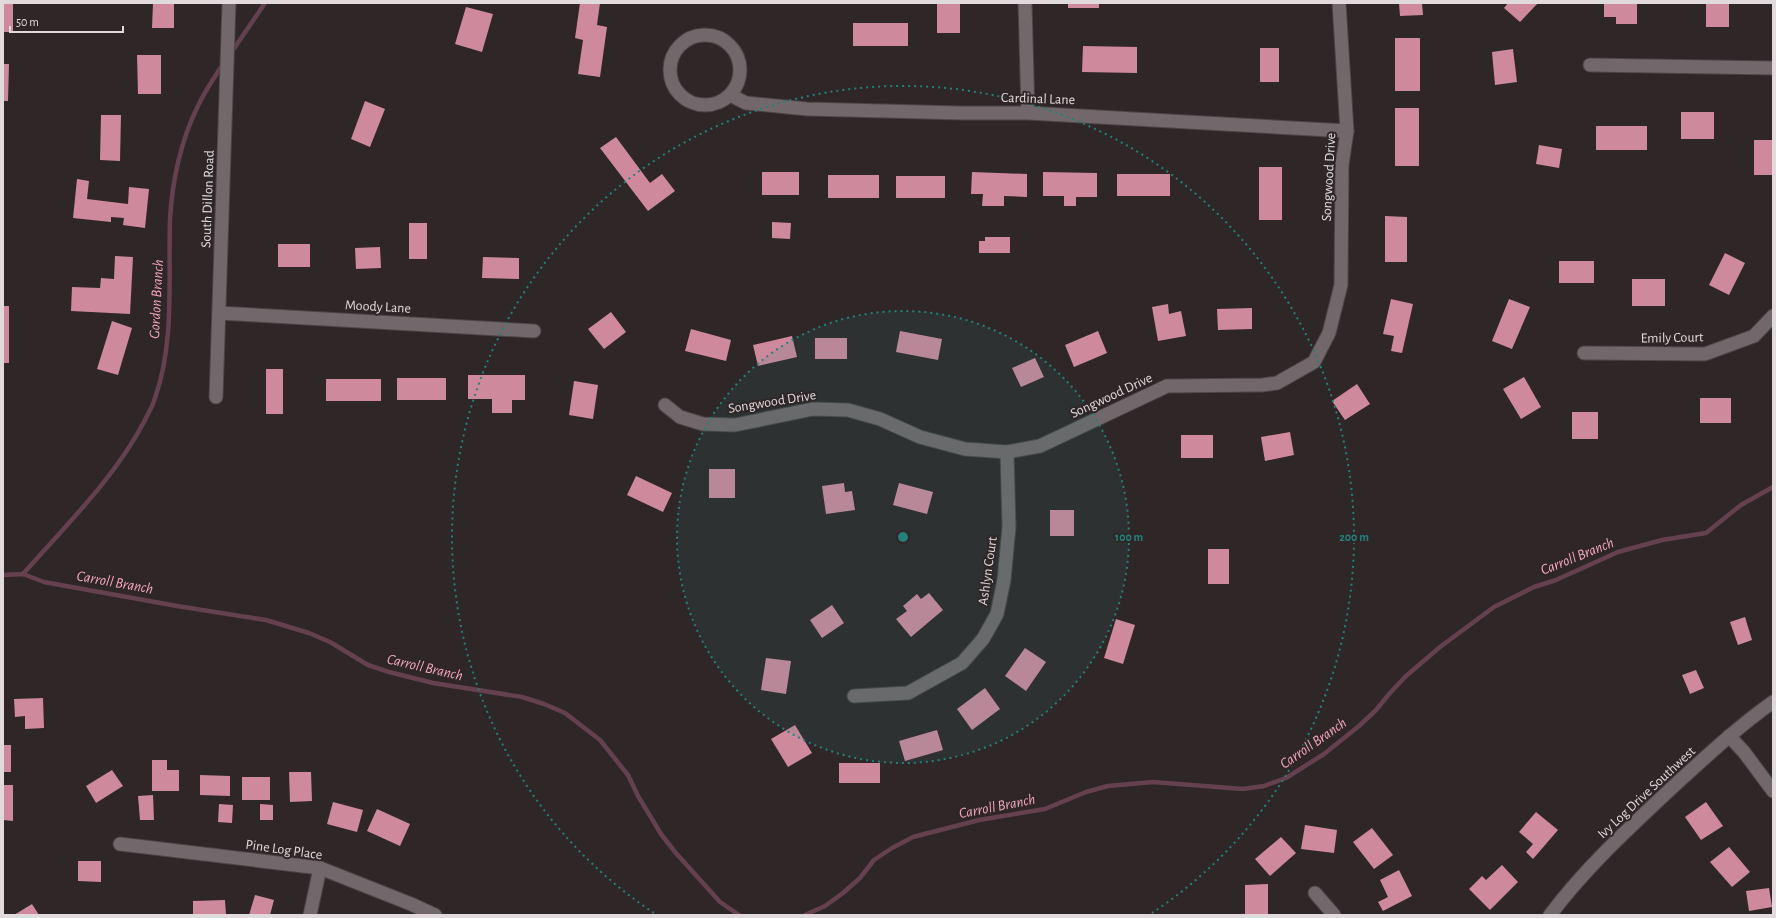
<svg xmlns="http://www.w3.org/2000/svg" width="1776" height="918" font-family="'Alegreya Sans',sans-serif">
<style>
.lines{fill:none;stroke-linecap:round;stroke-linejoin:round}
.stream{stroke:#65414f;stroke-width:4.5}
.building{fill:#cf899d}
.street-casing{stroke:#4b4446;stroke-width:15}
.street{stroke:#72676a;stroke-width:13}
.ring{fill:none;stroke:#248079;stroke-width:2;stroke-dasharray:2 4}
.labels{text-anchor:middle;stroke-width:4;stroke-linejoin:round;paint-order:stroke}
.street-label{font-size:14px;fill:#e0dadc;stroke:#2f2628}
.water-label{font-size:15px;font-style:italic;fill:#f4a7bd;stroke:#2f2628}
.centre{fill:#248079;stroke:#2f2628;stroke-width:2}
.ring-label{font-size:12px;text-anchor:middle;font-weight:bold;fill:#248079;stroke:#2f2628;stroke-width:4;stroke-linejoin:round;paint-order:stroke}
</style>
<rect width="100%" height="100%" fill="#2f2628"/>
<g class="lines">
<!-- stream -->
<g class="stream">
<polyline points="231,53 265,3"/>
<path d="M23 574C66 525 115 478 145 420 148 413 153 406 155 398 175 341 168 279 170 219 172 182 181 140 197 108 204 92 214 78 223 64"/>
<polyline points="3,575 23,574 44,582 177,606 266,620 309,633 330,642 368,665 389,672 433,683 522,697 544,704 565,713 600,740 628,775 638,796 661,834 675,852 720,902 739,915"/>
<polyline points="805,915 825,906 843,893 860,878 874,860 892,848 913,837 979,820 1045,809 1086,792 1108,786 1153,782 1243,789 1264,786 1286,778 1324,754 1359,726 1376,710 1390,693 1406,676 1440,647 1494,607 1534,587 1556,580 1618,552 1662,540 1706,533 1741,505 1773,487"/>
</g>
</g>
<!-- building -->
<g class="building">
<rect x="3" y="3" width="10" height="29"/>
<polygon points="153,3 174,3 174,28 152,28"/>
<polygon points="580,3 600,3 597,25 607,27 600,77 578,74 583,40 575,38"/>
<rect x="937" y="3" width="23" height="30"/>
<rect x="1068" y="3" width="31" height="5"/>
<polygon points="1399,3 1422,3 1423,15 1400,16"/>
<polygon points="1508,3 1538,3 1520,22 1504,8"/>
<polygon points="1604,3 1637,3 1637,24 1616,24 1616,17 1604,17"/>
<rect x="1706" y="3" width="23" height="24"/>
<polygon points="466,7 493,14 482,52 455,44"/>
<rect x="853" y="23" width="55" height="23"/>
<rect x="1395" y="38" width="25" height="53"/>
<polygon points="1083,46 1137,47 1137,73 1082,72"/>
<rect x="1260" y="48" width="19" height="34"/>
<polygon points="1513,49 1517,82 1495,85 1492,52"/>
<polygon points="137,55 161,55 161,94 138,94"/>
<polygon points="3,64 9,64 8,101 3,101"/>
<polygon points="365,101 385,109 370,147 351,139"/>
<rect x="1395" y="108" width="24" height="58"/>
<rect x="1681" y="112" width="33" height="27"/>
<polygon points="101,115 121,115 120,161 100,160"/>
<rect x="1596" y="126" width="51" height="24"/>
<polygon points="616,137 650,183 662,174 675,191 648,211 600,148"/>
<rect x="1754" y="140" width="19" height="35"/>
<polygon points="1539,145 1562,149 1559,168 1536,164"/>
<rect x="1259" y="167" width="23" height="53"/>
<rect x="762" y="172" width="37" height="23"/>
<polygon points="972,172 1027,174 1027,197 1004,196 1004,206 982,206 983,194 971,194"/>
<polygon points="1043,172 1097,173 1097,197 1076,197 1076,206 1064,206 1064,196 1043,196"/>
<rect x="1117" y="174" width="53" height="22"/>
<rect x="828" y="175" width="51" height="23"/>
<rect x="896" y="176" width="49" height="22"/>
<polygon points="77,179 89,181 87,199 128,204 129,187 149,189 145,228 123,225 124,218 111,217 111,222 73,218"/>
<polygon points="1385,216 1407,217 1407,262 1385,262"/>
<polygon points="772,222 791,223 790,239 772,238"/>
<rect x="409" y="223" width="18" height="36"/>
<polygon points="985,237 1010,237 1010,253 979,253 979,241 985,241"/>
<rect x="278" y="244" width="32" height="23"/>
<polygon points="380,247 381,268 356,269 355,248"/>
<polygon points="1725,253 1745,263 1729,295 1709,285"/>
<polygon points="115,256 133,257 130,314 71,311 72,287 100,288 101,278 114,279"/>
<polygon points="483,257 519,258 519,279 482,278"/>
<rect x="1559" y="261" width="35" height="22"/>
<rect x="1632" y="279" width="33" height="27"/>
<polygon points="1391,299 1413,304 1402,353 1391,351 1394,336 1383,334"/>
<polygon points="1509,299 1530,307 1512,349 1492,341"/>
<polygon points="1168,304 1169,314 1181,311 1186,336 1158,341 1152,307"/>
<rect x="3" y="306" width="6" height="57"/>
<polygon points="1252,308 1252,329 1218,330 1217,309"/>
<polygon points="611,312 626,332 604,349 588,329"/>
<polygon points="112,321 132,328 118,375 97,369"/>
<polygon points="691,329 731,340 726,361 685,351"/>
<polygon points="900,331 942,339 938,360 896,352"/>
<polygon points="1098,331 1107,353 1074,367 1065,345"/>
<polygon points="792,336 797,357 758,366 753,345"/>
<rect x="815" y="338" width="32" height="21"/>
<polygon points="1035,358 1044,377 1021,387 1012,368"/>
<rect x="266" y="369" width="17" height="45"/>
<polygon points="468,375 525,375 525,400 512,400 512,413 492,413 492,399 468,399"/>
<polygon points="1524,377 1541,407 1521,419 1503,389"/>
<rect x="397" y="378" width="49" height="22"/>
<rect x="326" y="379" width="55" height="22"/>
<polygon points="574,381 598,385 593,419 569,415"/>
<polygon points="1357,384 1370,404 1345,420 1332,401"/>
<rect x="1700" y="398" width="31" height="25"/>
<rect x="1572" y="412" width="26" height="27"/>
<polygon points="1290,432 1294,455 1265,461 1261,437"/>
<rect x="1181" y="435" width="32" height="23"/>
<rect x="709" y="469" width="26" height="29"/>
<polygon points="636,476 672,493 663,512 627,495"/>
<polygon points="844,483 845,492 852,491 855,510 826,514 822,486"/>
<polygon points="899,483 933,492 927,514 893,505"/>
<rect x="1050" y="510" width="24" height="26"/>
<rect x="1208" y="549" width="21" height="35"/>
<polygon points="929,593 943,610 911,637 896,619 907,611 903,606 917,594 921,599"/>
<polygon points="832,605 844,623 822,638 810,620"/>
<polygon points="1745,617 1752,640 1738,645 1730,622"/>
<polygon points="1116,619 1135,625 1123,664 1104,658"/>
<polygon points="1025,648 1046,662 1026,691 1005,676"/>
<polygon points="766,658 791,661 786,694 761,690"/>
<polygon points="1696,670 1704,688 1690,694 1682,675"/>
<polygon points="985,688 1000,709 972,730 957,709"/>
<polygon points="43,698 44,728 25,729 25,716 15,717 14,699"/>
<polygon points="795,725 812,753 788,767 771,739"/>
<polygon points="937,730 943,750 905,761 899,741"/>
<rect x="3" y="745" width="8" height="27"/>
<polygon points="152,760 167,760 167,770 179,770 179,791 152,791"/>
<rect x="839" y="763" width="41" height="20"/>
<polygon points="112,770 123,786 96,803 86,786"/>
<polygon points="289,772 311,772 312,801 290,802"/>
<polygon points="200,775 230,776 230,796 200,795"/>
<rect x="242" y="777" width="28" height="23"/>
<polygon points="3,785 13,785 13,821 3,820"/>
<polygon points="153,795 154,820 140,820 138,796"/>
<polygon points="333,802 363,810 357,832 327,824"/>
<polygon points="1706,802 1723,826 1701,840 1685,817"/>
<polygon points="219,804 233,805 232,823 218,822"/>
<polygon points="260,804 273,805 273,820 260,820"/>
<polygon points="377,809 410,824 400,846 367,831"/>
<polygon points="1536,812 1558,830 1533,859 1526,852 1533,844 1519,832"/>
<polygon points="1305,825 1337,830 1334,853 1301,849"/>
<polygon points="1372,828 1393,855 1374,869 1353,842"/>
<polygon points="1281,837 1296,853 1270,876 1255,859"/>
<polygon points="1729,847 1750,872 1732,887 1710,862"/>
<polygon points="78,861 101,861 101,882 78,881"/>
<polygon points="1502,865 1518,882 1490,910 1469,889 1482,876 1486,880"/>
<polygon points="1399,870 1412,896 1383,911 1378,902 1388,897 1380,880"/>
<polygon points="1268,884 1268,915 1245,915 1245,885"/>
<polygon points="1769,888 1772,907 1749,911 1746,891"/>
<polygon points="255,895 274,900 270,915 249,915"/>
<polygon points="225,900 226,915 193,915 193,901"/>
<polygon points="32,904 39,915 14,915"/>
</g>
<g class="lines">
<defs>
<g id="street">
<polyline points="1025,3 1028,113"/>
<circle cx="705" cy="70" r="35"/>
<polyline points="1590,65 1773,68"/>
<polyline points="730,95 746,103 807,109 961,113 1028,113 1347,131"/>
<polyline points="219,313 534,331"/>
<polyline points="1584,353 1705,354 1754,336 1773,316"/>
<polyline points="216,397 229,3"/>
<polyline points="665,405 680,417 703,424 735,425 813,409 848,410 880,419 920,437 965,449 1007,452 1040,446 1167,386 1262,385 1277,383 1314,362 1329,333 1341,285 1342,165 1347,131 1339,3"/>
<polyline points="854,696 908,693 962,663 983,639 997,614 1004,580 1009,527 1007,452"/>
<polyline points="1729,736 1744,752 1773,791"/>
<polyline points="120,844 320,868 411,904 435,915"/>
<polyline points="1315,893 1334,915"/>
<polyline points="310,915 320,868"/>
<path d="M1550 915C1587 866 1632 825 1677 783 1708 755 1739 726 1773 702"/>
</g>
</defs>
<!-- street casing -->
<use href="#street" class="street-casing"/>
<!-- street -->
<use href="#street" class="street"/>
</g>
<!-- distance rings -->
<circle cx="903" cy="537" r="226" fill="#248079" fill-opacity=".12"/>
<g class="ring">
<circle cx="903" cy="537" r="226"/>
<path d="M654 913A451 451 0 1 1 1152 913"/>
</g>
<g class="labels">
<!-- street labels -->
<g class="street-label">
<text transform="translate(1038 98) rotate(2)" y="5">Cardinal Lane</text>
<text transform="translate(1328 177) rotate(-87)" y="5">Songwood Drive</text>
<text transform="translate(207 199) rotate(-88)" y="5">South Dillon Road</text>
<text transform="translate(378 306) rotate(3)" y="5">Moody Lane</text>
<text transform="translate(1672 337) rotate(-1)" y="5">Emily Court</text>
<text transform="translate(1111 395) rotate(-25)" y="5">Songwood Drive</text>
<text transform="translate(772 401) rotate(-9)" y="5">Songwood Drive</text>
<text transform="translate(987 571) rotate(-82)" y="5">Ashlyn Court</text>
<text transform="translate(1646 792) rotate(-43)" y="5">Ivy Log Drive Southwest</text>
<text transform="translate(284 849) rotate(8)" y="5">Pine Log Place</text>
</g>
<!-- water labels -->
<g class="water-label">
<text transform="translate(156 299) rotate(-87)" y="5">Gordon Branch</text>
<text transform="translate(1577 556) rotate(-22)" y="5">Carroll Branch</text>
<text transform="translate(115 582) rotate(10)" y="5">Carroll Branch</text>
<text transform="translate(425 667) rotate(13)" y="5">Carroll Branch</text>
<text transform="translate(1313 743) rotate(-35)" y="5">Carroll Branch</text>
<text transform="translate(997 806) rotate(-11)" y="5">Carroll Branch</text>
</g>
</g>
<circle cx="903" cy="537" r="6" class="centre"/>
<g class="ring-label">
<text x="1129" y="541">100 m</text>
<text x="1354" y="541">200 m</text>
</g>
<!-- border -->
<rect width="1776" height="918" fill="none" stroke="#e0dadc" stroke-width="8"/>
<!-- scale -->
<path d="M10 26v6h113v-6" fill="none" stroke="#e0dadc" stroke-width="2"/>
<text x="16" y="26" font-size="12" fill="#e0dadc" stroke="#2f2628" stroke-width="3" paint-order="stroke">50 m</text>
</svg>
